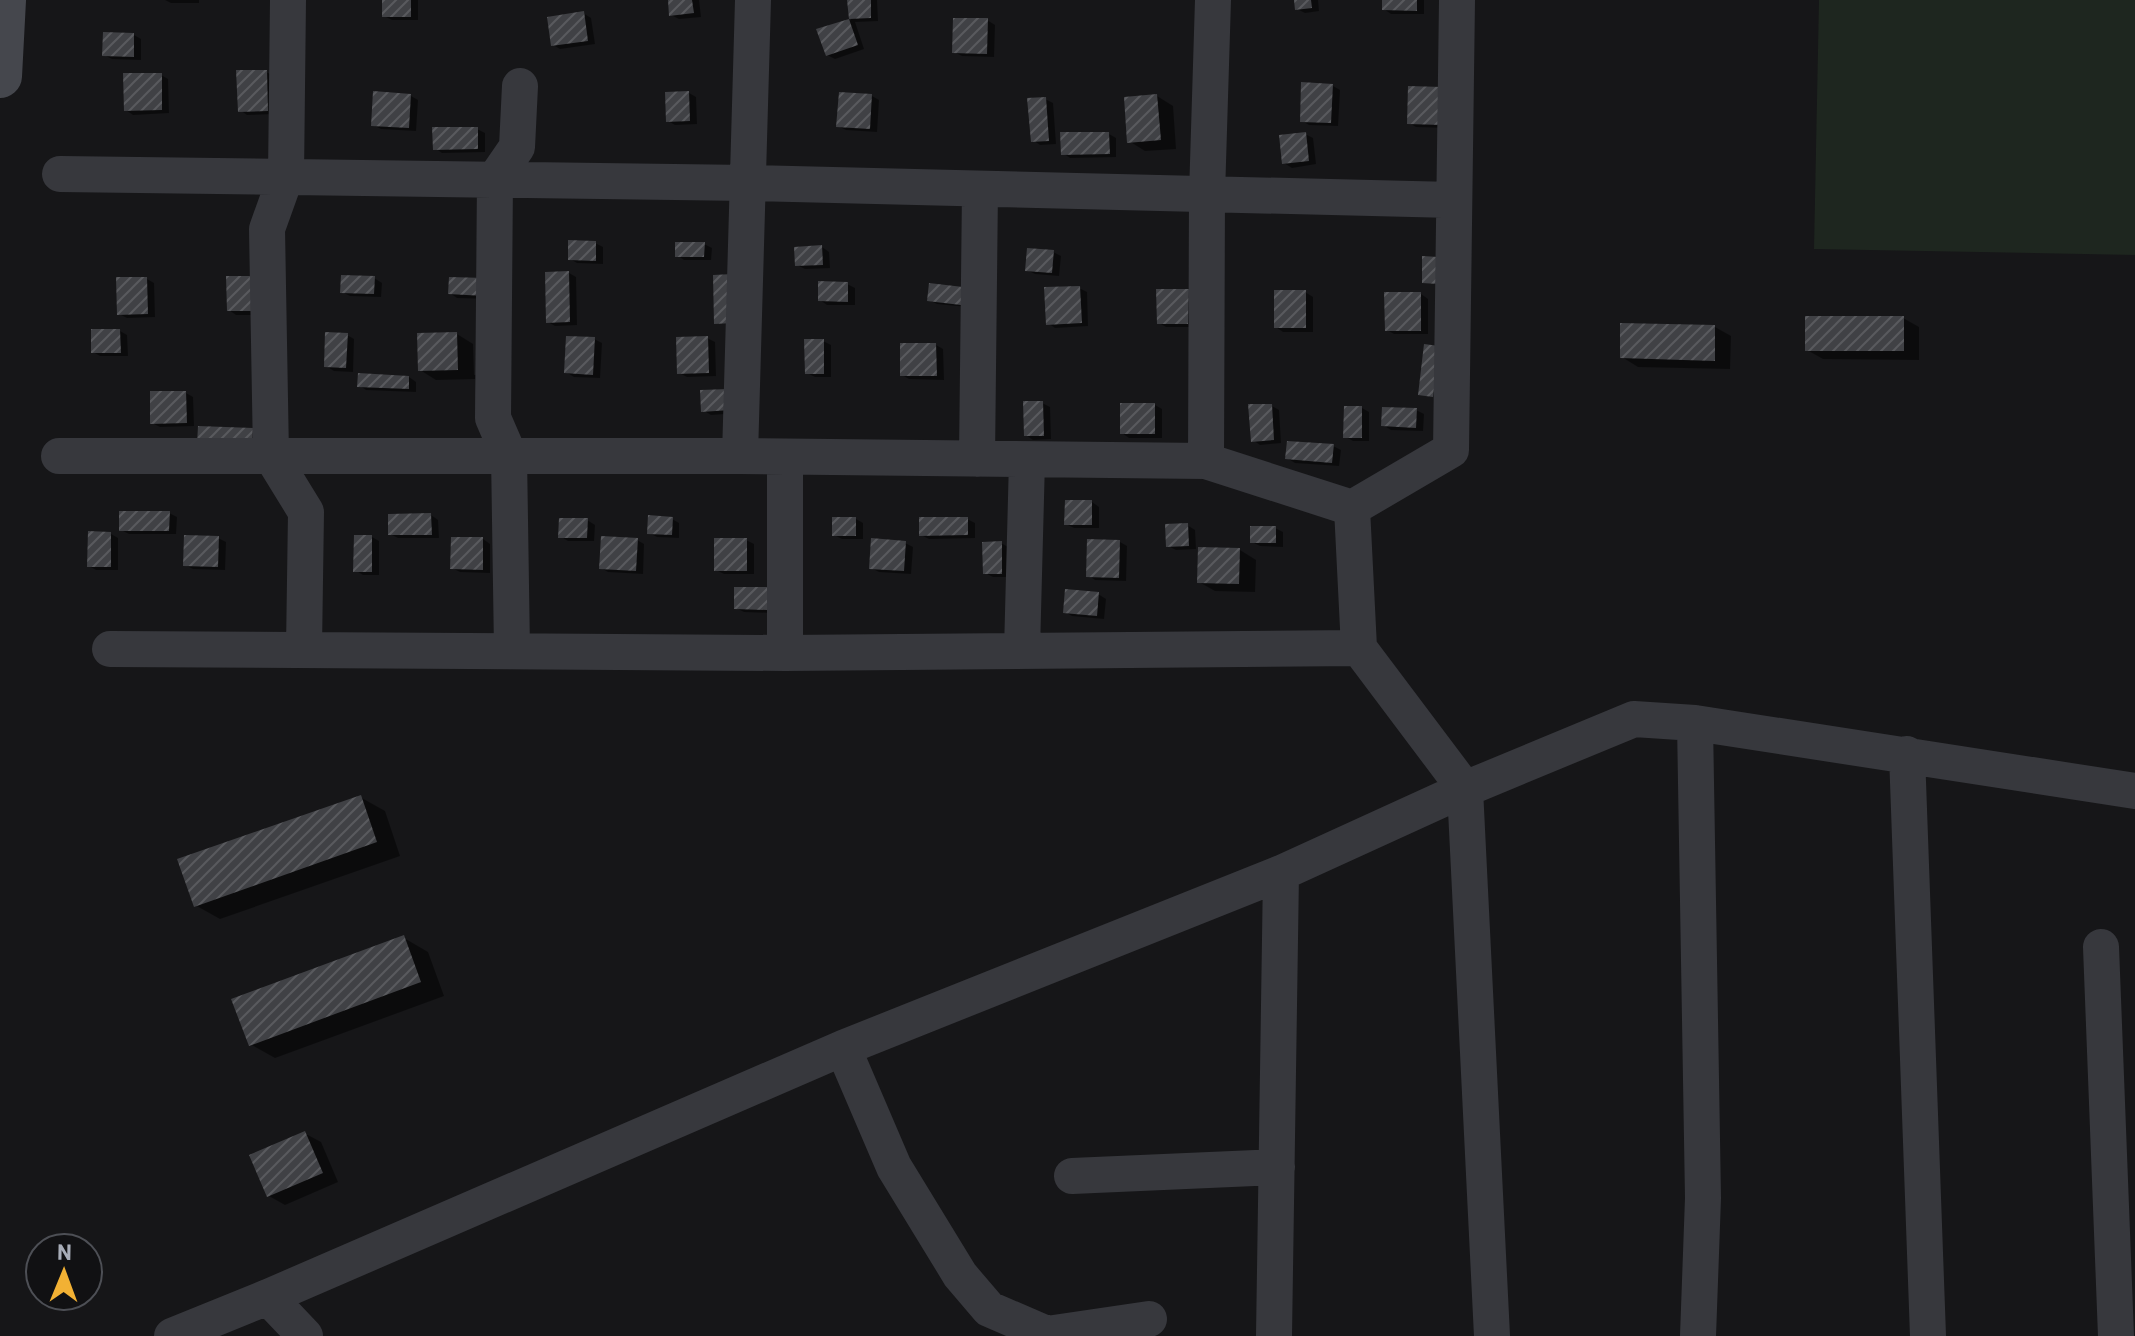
<svg xmlns="http://www.w3.org/2000/svg" width="2135" height="1336" font-family="Barlow,sans-serif">
<defs>
<pattern id="building-hatch" width="6" height="6" patternUnits="userSpaceOnUse" patternTransform="scale(2)"><rect width="6" height="6" fill="#404145"/><path d="M-1 1l2-2M0 6l6-6M5 7l2-2" fill="none" stroke="#595a5e"/></pattern>
</defs>
<rect width="100%" height="100%" fill="#161618"/>
<!-- garden -->
<path fill="#1e261f" d="M1819 0H2135V255L1814 249Z"/>
<!-- shadow -->
<path fill="#0007" d="M165 0H199V3H171Z
M384 0H418V20H392L384 16Z
M670 0H699L701 17 679 19 671 15Z
M849 0H877L878 21 855 22 864 49 835 59 827 55 819 30 851 20Z
M1296 0H1318L1319 11 1305 13 1297 9Z
M1384 0H1424V14H1391L1384 9Z
M583 13 591 18 595 44 560 49 553 45Z
M987 20 995 25 994 57 962 56 954 52Z
M134 35 141 39V60L112 59 104 55Z
M266 72 274 76 275 114 247 115 240 110Z
M161 75 168 79 169 113 133 115 126 110Z
M1333 86 1340 90 1338 126 1309 125 1302 121Z
M1410 88 1449 128 1416 127 1409 123Z
M689 93 696 97 697 124 675 125 668 121Z
M411 96 418 100 416 131 381 129 373 125Z
M872 96 879 100 877 132 846 130 838 126Z
M1157 96 1173 106 1176 149 1145 151 1129 141Z
M1045 99 1053 103 1056 144 1040 145 1033 140Z
M477 129 485 133V152L442 153 435 148Z
M1109 134 1116 138V157L1070 158 1063 153Z
M1305 134 1313 138 1316 164 1292 168 1284 163Z
M595 243 603 247V264L577 263 570 259Z
M704 244 712 248 711 260H684L677 255Z
M822 247 829 252 830 268 805 269 797 265Z
M1053 252 1061 256 1059 276 1035 274 1027 270Z
M569 273 576 277 577 325 555 326 548 322Z
M228 278 264 315H236L229 310Z
M374 278 382 283 381 297 350 296 342 292Z
M147 279 154 283 155 317 127 318 119 314Z
M847 284 855 288V305H827L820 300Z
M493 285 492 299 457 298 450 293Z
M931 285 968 307 937 304 929 300Z
M1079 288 1087 292 1088 326 1055 328 1048 323Z
M1188 291 1195 327H1166L1159 323Z
M1305 292 1313 297V332H1283L1276 327Z
M1421 294 1428 299V334H1394L1387 330Z
M1903 318 1919 327V360L1823 359 1807 350Z
M1715 327 1731 336 1730 369 1638 367 1622 357Z
M120 331 127 335 128 356H100L93 352Z
M457 334 473 344 474 375 490 374 476 390 475 379 436 380 420 370Z
M347 335 354 339 353 372 334 371 326 366Z
M707 338 715 342 716 376 687 377 679 373Z
M594 339 602 343 600 378 574 377 566 372Z
M823 341 831 345V377H815L807 373Z
M936 345 943 349 944 380 909 379 902 375Z
M409 377 416 382V392L366 390 359 385Z
M702 392 738 413 711 415 703 410Z
M186 393 193 397 194 426 160 427 152 423Z
M1042 403 1050 407 1051 439 1033 440 1026 435Z
M1155 405 1162 409V438H1129L1122 433Z
M1272 406 1279 410 1281 443 1260 445 1253 440Z
M1362 408 1369 412V441H1353L1346 437Z
M1416 410 1424 414 1423 431 1391 430 1383 425Z
M1333 446 1341 450 1339 466 1295 463 1287 458Z
M1092 502 1099 507V528H1074L1066 524Z
M169 513 177 517 176 534H129L121 530Z
M431 515 438 520 439 538H398L390 534Z
M672 519 679 523V538L657 537 649 533Z
M856 519 863 523V539H842L834 535Z
M967 519 975 523V538L929 539 921 535Z
M587 520 595 525 594 541H568L560 536Z
M1187 525 1195 530 1196 549 1176 550 1168 546Z
M1275 528 1283 532V547L1260 546 1252 542Z
M111 534 118 538V570H96L89 566Z
M372 537 379 541V575H363L355 570Z
M218 538 226 542 225 570 193 569 185 565Z
M483 539 490 544V573L460 572 452 568Z
M637 540 644 544 643 574 608 572 601 568Z
M746 540 754 544V574H724L716 570Z
M1120 542 1127 546 1126 581 1095 580 1088 575Z
M905 543 913 547 911 574 879 572 871 568Z
M1001 543 1008 547 1009 577H993L985 573Z
M1240 550 1256 560 1255 592 1215 591 1199 582Z
M736 589 774 613 744 612 736 608Z
M1098 594 1106 599 1104 619 1072 616 1065 612Z
M360 797 385 811 400 856 220 919 195 905Z
M404 938 428 952 444 996 275 1058 250 1044Z
M304 1133 321 1142 338 1182 285 1205 269 1196Z"/>
<!-- building -->
<path fill="url(#building-hatch)" d="M382 0H411V17H382Z
M668 0H692L694 13 669 16Z
M847 0H871V18L849 19Z
M1294 0H1311L1312 8 1295 10Z
M1382 0H1417V11L1382 10Z
M584 11 588 41 551 46 547 17Z
M953 18H988L987 54 952 53Z
M849 19 858 45 826 56 816 29Z
M103 32 134 33V57L102 56Z
M236 70H267L268 111 238 112Z
M123 73H162V110L124 111Z
M1301 82 1333 84 1331 123 1300 122Z
M1408 86 1443 87 1442 125 1407 124Z
M373 91 411 94 409 128 371 126Z
M689 91 690 121 666 122 665 92Z
M839 92 872 94 870 129 836 127Z
M1157 94 1161 140 1127 143 1124 97Z
M1046 97 1049 141 1031 142 1027 98Z
M432 127H478V149L433 150Z
M1060 132H1109L1110 154 1061 155Z
M1306 132 1309 161 1282 164 1279 135Z
M568 240 596 241V261L568 260Z
M675 242H705L704 257H675Z
M822 245 823 265 795 266 794 247Z
M1027 248 1054 250 1052 273 1025 271Z
M1422 256 1439 257 1438 284 1422 283Z
M569 271 570 322 546 323 545 272Z
M733 274 734 323 714 324 713 275Z
M341 275 375 276 374 294 340 293Z
M226 276H257V311H227Z
M116 277H147L148 314 117 315Z
M449 277 486 278 485 296 448 294Z
M818 281 848 282V302L818 301Z
M929 283 963 287 961 305 927 301Z
M1080 286 1082 323 1046 325 1044 287Z
M1156 289H1189L1188 324H1157Z
M1274 290H1306V328H1274Z
M1384 292H1421V331H1385Z
M1805 316H1904V351H1805Z
M1620 323 1715 325V361L1620 358Z
M91 329H120L121 353H91Z
M325 332 348 333 346 368 324 367Z
M457 332 458 370 418 371 417 333Z
M566 336 595 337 593 375 564 373Z
M708 336 709 373 677 374 676 337Z
M804 339H824V374H805Z
M900 343H936L937 376H900Z
M1424 344 1439 346 1433 397 1418 395Z
M358 373 409 376V389L357 387Z
M729 389 731 410 701 412 700 390Z
M150 391H186L187 423 150 424Z
M1023 401H1043L1044 436H1024Z
M1120 403H1155V434H1120Z
M1248 404H1272L1274 440 1251 442Z
M1344 406H1362V438H1343Z
M1382 407 1417 408 1416 428 1381 426Z
M198 426 253 428 252 446 197 444Z
M1287 441 1334 444 1332 463 1285 459Z
M1065 500H1092V525H1064Z
M119 511H170L169 531H119Z
M431 513 432 535H388V514Z
M648 515 673 517 672 535 647 534Z
M832 517H856V536H832Z
M919 517H968V535L919 536Z
M559 518H588L587 538H558Z
M1188 523 1189 546 1166 547 1165 524Z
M1250 526H1276V543H1250Z
M88 531 111 532V567H87Z
M184 535 219 536 218 567 183 566Z
M354 535H372V572H353Z
M601 536 638 538 636 571 599 569Z
M451 537H483V570L450 569Z
M714 538H747V571H714Z
M871 538 906 541 904 571 869 569Z
M1087 539 1120 540 1119 578 1086 577Z
M1002 541V574H983L982 542Z
M1198 547 1240 548 1239 584 1197 583Z
M734 587H767V610L734 609Z
M1065 589 1099 592 1097 616 1063 613Z
M361 795 377 842 194 907 177 859Z
M404 935 421 982 249 1046 231 999Z
M305 1131 323 1173 267 1197 249 1155Z"/>
<g fill="none" stroke-linecap="round" stroke-linejoin="round">
<!-- street -->
<path stroke="#37383d" stroke-width="36" d="M288 0 286 176 267 229 271 455 306 512 304 648
M60 174 748 183 1453 200
M59 456H740L1206 461 1352 508 1451 450 1457 0
M740 456 753 0
M785 458V653
M977 459 980 189
M1206 461 1207 195 1213 0
M1352 508 1359 648 1465 789 1492 1336
M110 649 785 653 1359 648
M512 650 509 455 493 418 495 179 517 147 520 86
M1022 651 1027 460
M1695 723 1703 1198 1698 1336
M1907 754 1928 1336
M2101 947 2116 1336
M843 1048 894 1167 960 1275 989 1309 1047 1334 1149 1319
M1072 1176 1277 1167
M268 1297 305 1336
M172 1336 268 1297 843 1048 1281 873 1465 789 1634 719 1695 723 2135 791
M1274 1336 1281 873"/>
<!-- secondary -->
<path stroke="#45474d" stroke-width="44" d="M0 76 4 0"/>
</g>
<!-- north arrow -->
<g transform="translate(64 1272) rotate(1)"><circle r="38" fill="#111113" stroke="#4d4f55" stroke-width="2"/>
<path d="M0-6L14 30L0 20L-14 30Z" fill="#f2b134"/>
<text y="-12" font-size="22" font-weight="bold" text-anchor="middle" fill="#a8adb8">N</text>
</g>
</svg>
